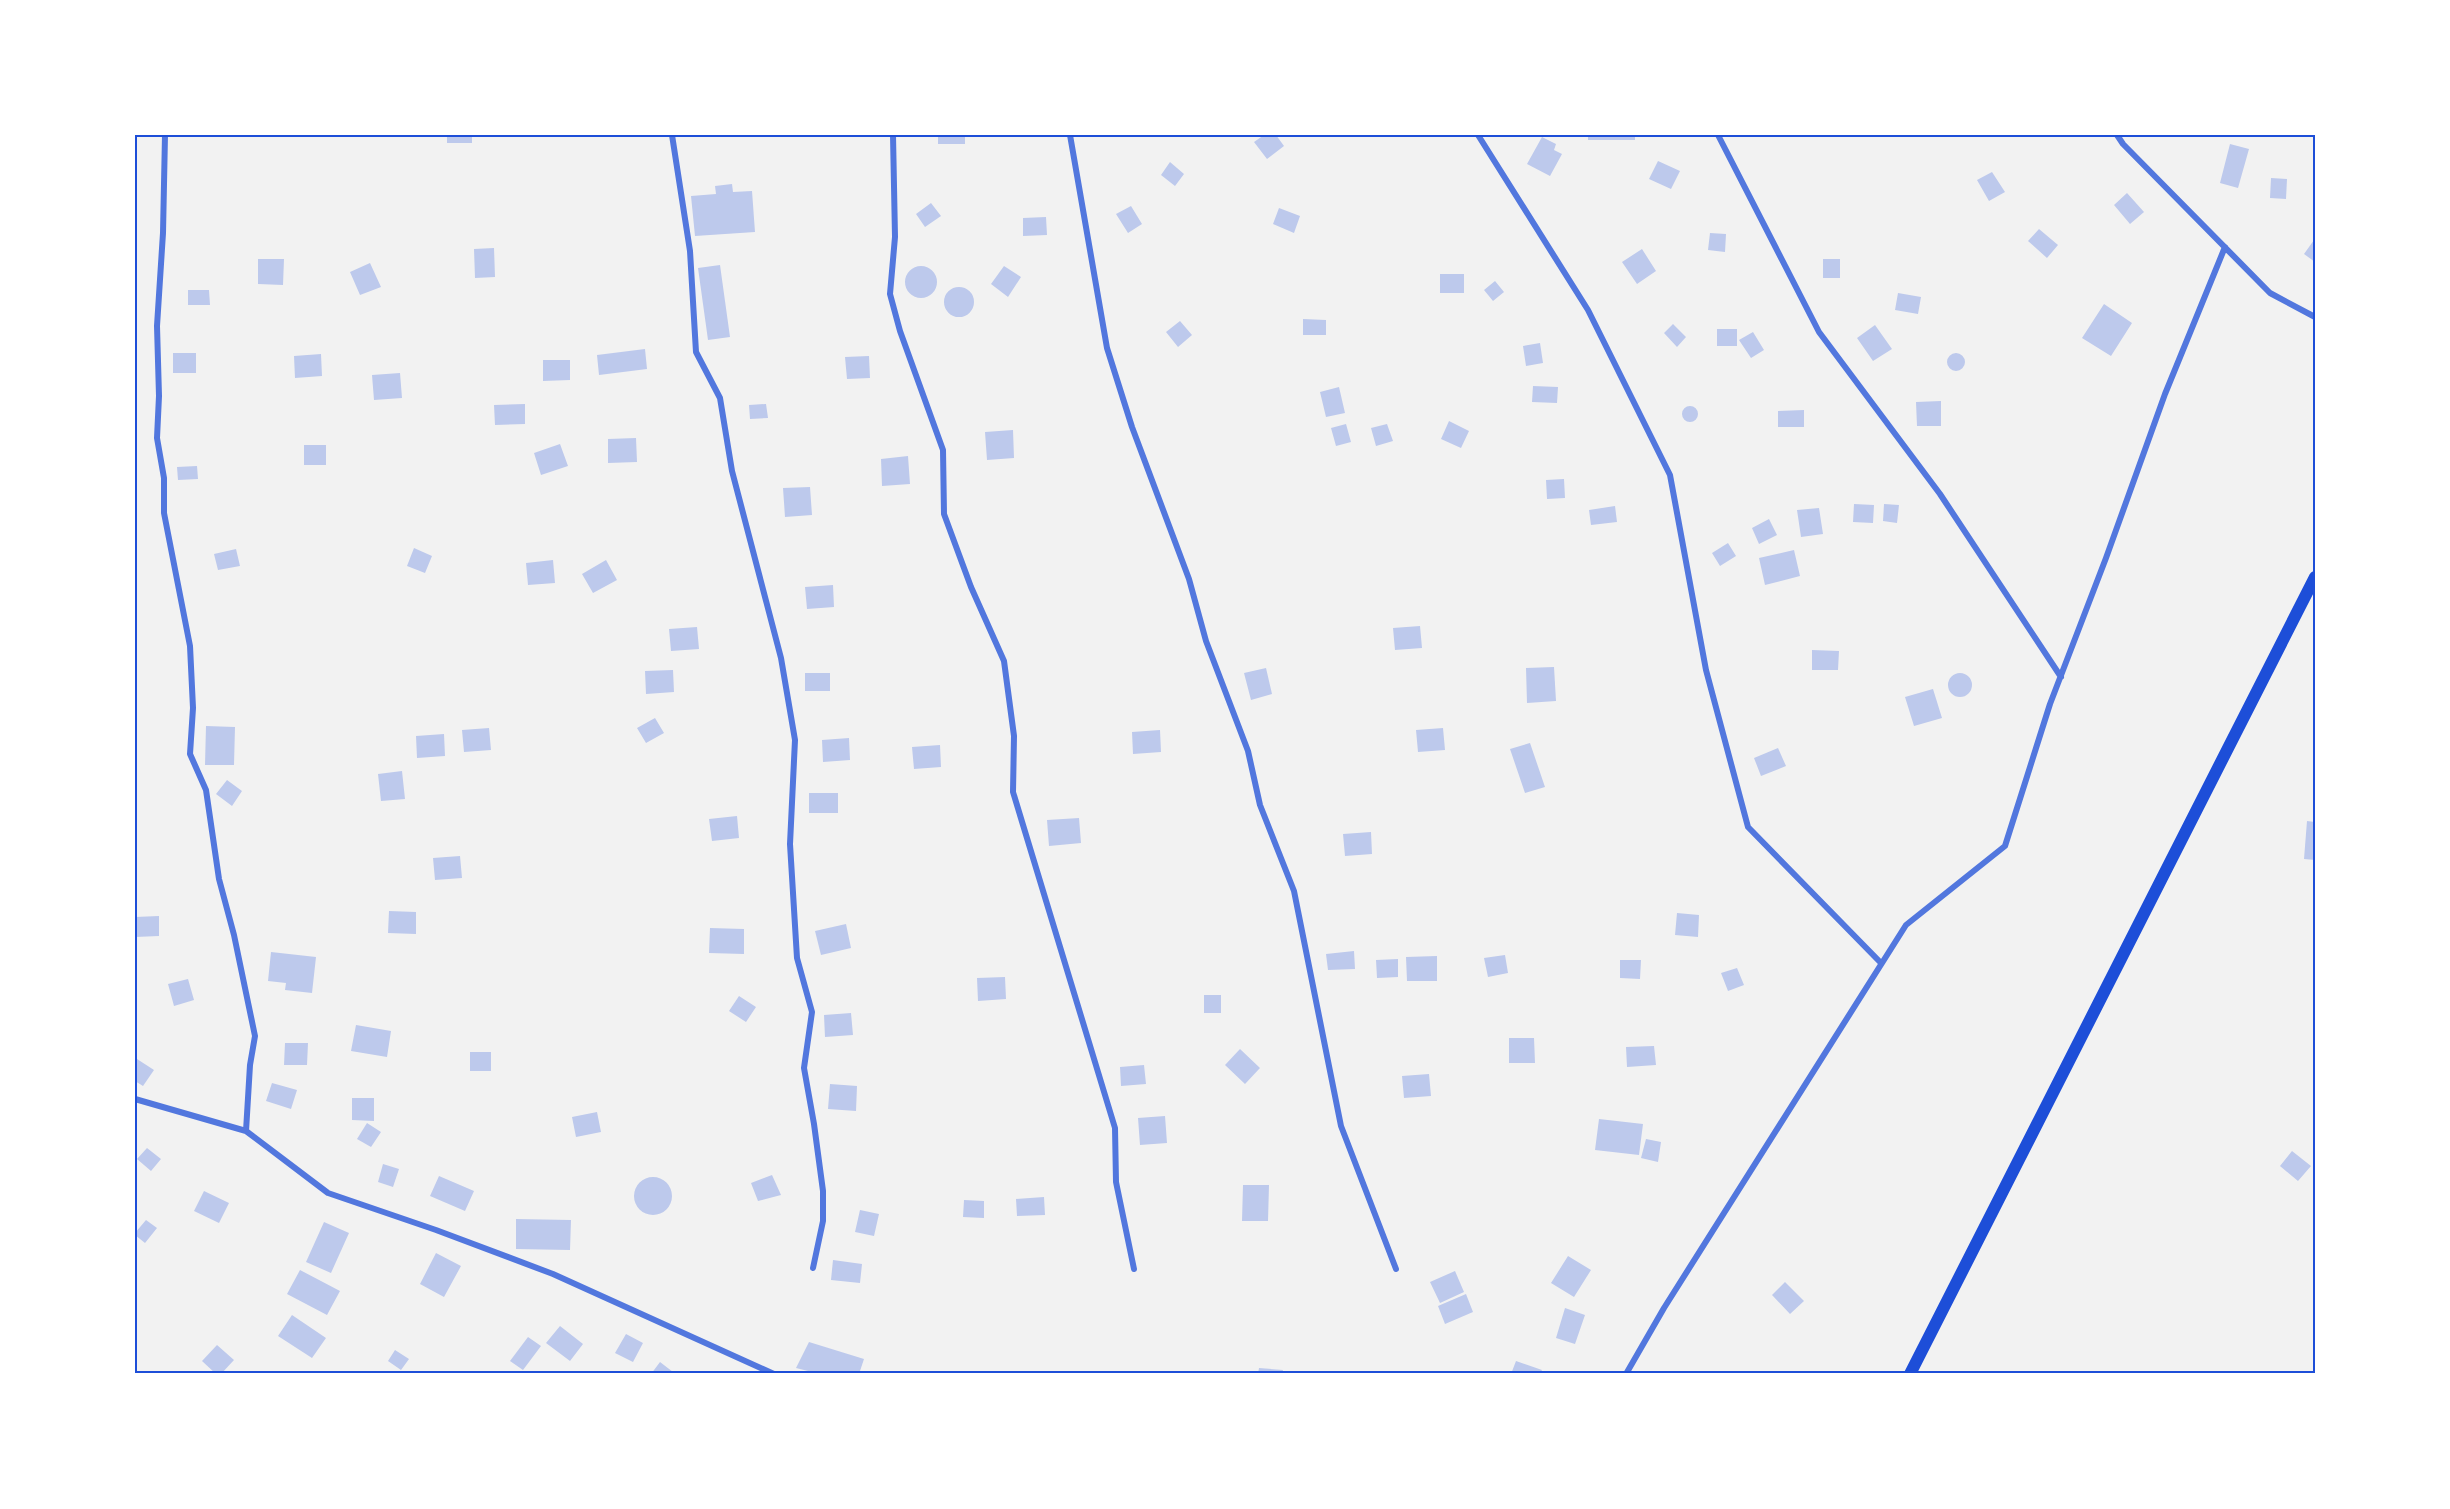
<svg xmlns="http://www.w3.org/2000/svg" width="2450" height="1509" font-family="Poppins,sans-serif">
<rect width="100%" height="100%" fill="#f2f2f2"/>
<!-- building -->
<path fill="#bdc9ec" d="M447 135H472V143H447Z
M938 135H965V144H938Z
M1264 135H1276L1284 146 1267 159 1254 142Z
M1588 135H1635V140H1588Z
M1542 137 1556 144 1554 150 1562 154 1550 176 1527 164Z
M2230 144 2249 149 2238 188 2220 183Z
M1658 161 1680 171 1671 189 1649 179Z
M1170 162 1184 174 1175 186 1161 175Z
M1992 172 2005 192 1989 201 1977 180Z
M2271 178 2287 179 2286 199 2270 198Z
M732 184 733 192 752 191 755 232 695 236 691 196 716 194 715 186Z
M2127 193 2144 212 2130 224 2114 205Z
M931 203 941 216 925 227 916 214Z
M1131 206 1142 224 1128 233 1116 214Z
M1279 208 1300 216 1294 233 1273 224Z
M1046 217 1047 235 1023 236V218Z
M2039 229 2058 245 2047 258 2028 241Z
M1710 233 1726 234 1725 252 1708 250Z
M2314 240 2315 241V262L2304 254Z
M494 248 495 277 475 278 474 249Z
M1642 249 1656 271 1637 284 1622 262Z
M258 259H284L283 285 258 284Z
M1823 259H1840V278H1823Z
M370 263 381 287 360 295 350 272Z
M720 265 730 337 708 340 698 268Z
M905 282a16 16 0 1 1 32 0a16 16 0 1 1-32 0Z
M1004 266 1021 277 1008 297 991 284Z
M1440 274H1464V293H1440Z
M1495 281 1504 292 1493 301 1484 290Z
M944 302a15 15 0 1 1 30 0a15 15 0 1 1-30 0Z
M188 290H209L210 305H188Z
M1898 293 1921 297 1918 314 1895 310Z
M2104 304 2132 323 2111 356 2082 338Z
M1303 319 1326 320V335H1303Z
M1180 321 1192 335 1178 347 1166 332Z
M1673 324 1686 337 1677 347 1664 333Z
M1875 325 1892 349 1873 361 1857 338Z
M1717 329H1737V346H1717Z
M1753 332 1764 350 1751 358 1739 340Z
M1540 343 1543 363 1526 366 1523 346Z
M645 349 647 369 599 375 597 355Z
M1947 362a9 9 0 1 1 18 0a9 9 0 1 1-18 0Z
M173 353H196V373H173Z
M321 354 322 376 295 378 294 356Z
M869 356 870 378 847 379 845 357Z
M543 360H570V380L543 381Z
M400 373 402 398 374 400 372 375Z
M1533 386 1558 387 1557 403 1532 402Z
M1339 387 1345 413 1326 417 1320 392Z
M1941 401V426H1917L1916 402Z
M525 404V424L495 425 494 405Z
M766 404 768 418 750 419 749 405Z
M1682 414a8 8 0 1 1 16 0a8 8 0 1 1-16 0Z
M1804 410V427H1778V411Z
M1449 421 1469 431 1461 448 1441 439Z
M1346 424 1351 442 1336 446 1331 428Z
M1387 424 1393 441 1376 446 1371 428Z
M1013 430 1014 458 987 460 985 432Z
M636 438 637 462 608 463V439Z
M560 444 568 466 541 475 534 453Z
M304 445H326V465H304Z
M908 456 910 484 882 486 881 459Z
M197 466 198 479 178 480 177 467Z
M1564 479 1565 498 1547 499 1546 480Z
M810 487 812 515 785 517 783 488Z
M1854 504 1874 505 1873 523 1853 522Z
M1884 504 1899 505 1897 523 1883 521Z
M1615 506 1617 522 1591 525 1589 510Z
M1819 508 1823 534 1801 537 1797 510Z
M1769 519 1777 535 1759 544 1752 528Z
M1728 543 1736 556 1720 566 1712 553Z
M414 548 432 556 425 573 407 566Z
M236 549 240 566 218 570 214 554Z
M1794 550 1800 576 1765 585 1759 558Z
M553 560 555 583 528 585 526 563Z
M606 560 617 580 593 593 582 574Z
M833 585 834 607 807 609 805 587Z
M1420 626 1422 648 1395 650 1393 628Z
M697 627 699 649 671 651 669 629Z
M1812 650 1839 651 1838 670H1812Z
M1554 667 1556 701 1527 703 1526 668Z
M1266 668 1272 694 1251 700 1244 673Z
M673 670 674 692 646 694 645 671Z
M1948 685a12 12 0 1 1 24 0a12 12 0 1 1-24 0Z
M805 673H830V691H805Z
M1933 689 1942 718 1914 726 1905 697Z
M655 718 664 733 646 743 637 728Z
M206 726 235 727 234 765H205Z
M489 728 491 750 464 752 462 730Z
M1443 728 1445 750 1418 752 1416 730Z
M1160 730 1161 752 1133 754 1132 732Z
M444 734 445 756 417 758 416 736Z
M849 738 850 760 823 762 822 740Z
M1530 743 1545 787 1525 793 1510 749Z
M940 745 941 767 914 769 912 747Z
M1778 748 1786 766 1761 776 1754 758Z
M402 771 405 799 381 801 378 774Z
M227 780 242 791 232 806 216 794Z
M809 793H838V813H809Z
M737 816 739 838 712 841 709 819Z
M1079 818 1081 843 1049 846 1047 820Z
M2307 821 2315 822V860L2304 859Z
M1371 832 1372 854 1345 856 1343 834Z
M460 856 462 878 435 880 433 858Z
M389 911 416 912V934L388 933Z
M1677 913 1699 915 1698 937 1675 935Z
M159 916V936L135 937V917Z
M846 924 851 948 821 955 815 931Z
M710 928 744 929V954L709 953Z
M1354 951 1355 969 1328 970 1326 954Z
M271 952 316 957 312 993 285 990 286 983 268 981Z
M1505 955 1508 973 1488 977 1484 958Z
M1437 956V981H1407L1406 957Z
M1398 959V977L1377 978 1376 960Z
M1620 960H1641L1640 979 1620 978Z
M1737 968 1744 985 1728 991 1721 973Z
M1005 977 1006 999 978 1001 977 978Z
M188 979 194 1000 174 1006 168 984Z
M1204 995H1221V1013H1204Z
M739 996 756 1007 746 1022 729 1011Z
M851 1013 853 1035 825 1037 824 1015Z
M356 1025 391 1031 387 1057 351 1051Z
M1509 1038H1534L1535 1063H1509Z
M285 1043H308L307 1065H284Z
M1654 1046 1656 1065 1627 1067 1626 1047Z
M1240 1049 1260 1068 1245 1084 1225 1065Z
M470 1052H491V1071H470Z
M137 1059 154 1070 143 1086 135 1081V1063Z
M1144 1065 1146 1084 1121 1086 1120 1067Z
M1429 1074 1431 1096 1404 1098 1402 1076Z
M272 1083 297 1090 291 1109 266 1101Z
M830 1084 857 1086 856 1111 828 1109Z
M352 1098H374V1121L352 1120Z
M597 1112 601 1132 576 1137 572 1117Z
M1165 1116 1167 1143 1140 1145 1138 1118Z
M1599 1119 1643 1124 1639 1155 1595 1150Z
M367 1123 381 1132 371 1147 357 1139Z
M1646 1139 1661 1142 1658 1162 1641 1158Z
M147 1148 161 1159 151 1171 137 1159Z
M2292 1151 2311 1166 2298 1181 2280 1166Z
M383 1164 399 1169 393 1187 378 1182Z
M772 1175 781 1195 758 1201 751 1183Z
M439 1176 474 1191 465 1211 430 1196Z
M634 1196a19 19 0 1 1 38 0a19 19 0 1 1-38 0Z
M1243 1185H1269L1268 1221H1242Z
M204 1191 229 1203 219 1223 194 1211Z
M1044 1197 1045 1215 1017 1216 1016 1199Z
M964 1200 984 1201V1218L963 1217Z
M860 1210 879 1214 874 1236 855 1232Z
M516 1219 571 1220 570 1250 516 1249Z
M146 1220 157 1228 145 1243 135 1235V1233Z
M324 1222 349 1233 331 1273 306 1262Z
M436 1253 461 1266 444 1297 420 1284Z
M1568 1256 1591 1270 1574 1297 1551 1283Z
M833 1260 862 1264 860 1283 831 1280Z
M300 1270 340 1291 327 1315 287 1294Z
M1455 1271 1464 1292 1440 1303 1430 1282Z
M1785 1282 1804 1301 1790 1314 1772 1295Z
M1466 1294 1473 1312 1445 1324 1438 1306Z
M1565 1308 1585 1315 1575 1344 1556 1338Z
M292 1315 326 1338 312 1358 278 1336Z
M560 1326 583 1344 570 1361 546 1343Z
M626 1334 643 1343 633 1362 615 1353Z
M528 1337 541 1346 523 1370 510 1361Z
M809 1342 864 1359 859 1374H820L796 1368Z
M217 1345 234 1360 221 1374H216L202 1361Z
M395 1350 409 1359 401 1370 388 1361Z
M1516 1361 1542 1370 1540 1374H1511Z
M660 1362 673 1372 672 1374H651Z
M1259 1368 1283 1370 1282 1374H1258Z"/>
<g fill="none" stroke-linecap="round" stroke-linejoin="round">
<!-- minor -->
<path stroke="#5277de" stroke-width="6" d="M165 135 163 233 157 326 159 396 157 438 164 478V513L190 646 193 708 190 754 206 790 219 879 234 935 255 1036 250 1065 246 1131
M672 135 690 251 696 352 720 398 732 471 781 658 795 740 790 844 797 958 812 1012 804 1068 814 1124 823 1191V1221L813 1268
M893 135 895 237 890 294 900 331 943 450 944 514 971 587 1004 661 1014 736 1013 792 1115 1128 1116 1182 1134 1269
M1070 135 1107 348 1132 427 1189 579 1206 641 1248 751 1260 805 1294 891 1341 1126 1396 1269
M1478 135 1588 310 1670 475 1706 670 1748 827 1881 963
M1718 135 1819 332 1940 494 2061 677
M2117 135 2123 144 2270 293 2315 317
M135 1099 246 1131 328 1193 436 1230 553 1274 774 1374
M1626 1374 1664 1308 1906 925 2005 846 2050 704 2106 558 2165 394 2225 247"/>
<!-- secondary -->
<path stroke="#1d4ed8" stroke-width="12" d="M1910 1374 2315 577"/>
</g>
<!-- border -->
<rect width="2450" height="1509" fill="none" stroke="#ffffff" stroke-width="273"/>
<rect x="136" y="136" width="2178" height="1236" fill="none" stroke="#1d4ed8" stroke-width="2"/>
</svg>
